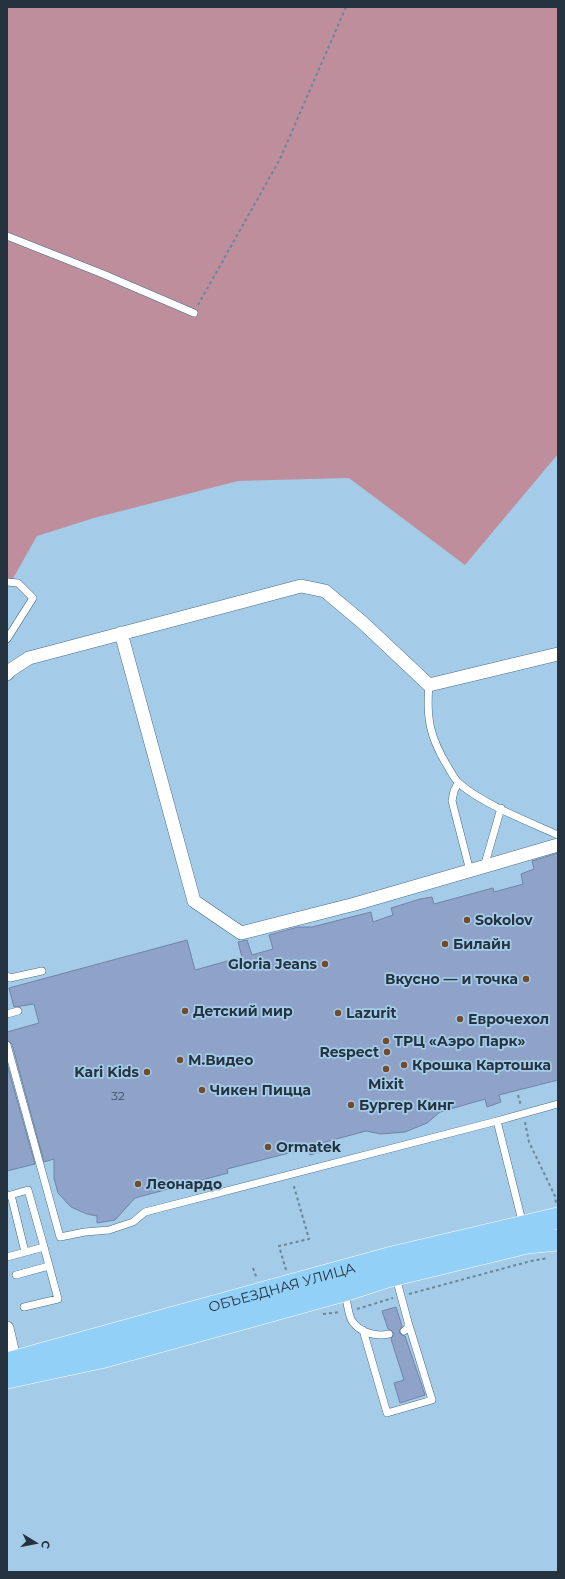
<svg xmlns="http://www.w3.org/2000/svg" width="565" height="1579" font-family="Montserrat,sans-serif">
<rect width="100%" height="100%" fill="#a4cbe7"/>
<!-- green -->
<path fill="#be8e9c" d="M7 7H558V454L465 565 349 478 238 481 94 518 37 536 7 589Z"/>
<!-- building -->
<path fill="#8ea3c7" stroke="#7084a7" d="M558 853V1080L499 1095 501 1102 487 1107 485 1099 440 1112 427 1123 405 1132 381 1134 366 1131 322 1143 323 1151 310 1155 308 1148 227 1169 228 1173 135 1198 115 1220 97 1223V1216L87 1214 71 1207 58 1193 54 1178V1159L44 1162 12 1044 7 1040V1032L39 1023 34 1004 14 1007 9 988 187 940 195 970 242 957 238 942 247 940 252 955 273 949 269 935 298 927H312L371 912 373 922 393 915 391 908 420 899 432 897 434 904 493 888 494 892 523 884 521 874 534 869 532 861Z
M7 1064 35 1164 7 1171Z
M396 1307 402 1326 399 1332 402 1335 405 1336 425 1395 400 1403 394 1383 404 1380 391 1339 394 1333 388 1329 382 1311Z"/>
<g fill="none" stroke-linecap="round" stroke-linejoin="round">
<defs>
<path id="service" d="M7 236 103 274 194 313
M7 582 18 583 33 598 7 639
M429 685C426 718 430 738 448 767 451 772 455 780 460 784 483 804 529 822 558 835
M458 783 454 791 452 801 470 871
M484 867 501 808
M7 976 10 978 42 971
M7 1014 18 1011
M7 1045 60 1237 85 1232 109 1230 133 1222 145 1212 497 1121 558 1104
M497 1121 523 1225
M11 1195 25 1252
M7 1196 28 1190 44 1247 7 1257
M16 1275 49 1266
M401 1277 398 1285 408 1322V1328L404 1331
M345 1293C347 1301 348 1314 352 1321 360 1333 377 1337 389 1334
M24 1307 58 1299 44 1247
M363 1330 387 1413 432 1400 408 1322"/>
<path id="minor" d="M121 633 194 901 241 933 355 904 558 845
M7 674 9 671 29 658 301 586 325 591 362 622 429 685 558 654
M7 1328 16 1367"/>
<g id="primary">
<path id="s1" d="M7 1363 388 1258 558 1218"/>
<path d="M7 1378 105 1357 344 1291 387 1277 527 1243 558 1240"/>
</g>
</defs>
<!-- service casing -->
<use href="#service" stroke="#486c86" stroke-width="8"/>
<!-- minor casing -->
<use href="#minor" stroke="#486c86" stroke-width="14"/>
<!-- primary casing -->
<use href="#primary" stroke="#fff" stroke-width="22"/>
<!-- path -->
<path stroke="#6a869a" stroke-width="2" stroke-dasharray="3 3" stroke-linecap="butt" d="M198 305 280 159 346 7
M518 1095 521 1106
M525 1122 529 1142 555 1196 556 1203
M253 1268 257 1279
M286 1270 279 1246 309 1239 293 1183
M409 1294 531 1261 548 1258
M357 1309 393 1298
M323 1314 341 1312"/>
<!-- service -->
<use href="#service" stroke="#fff" stroke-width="7"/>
<!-- minor -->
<use href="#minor" stroke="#fff" stroke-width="13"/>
<!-- primary -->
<use href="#primary" stroke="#93d0f7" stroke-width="21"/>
</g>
<!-- markers -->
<g fill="#734b2a" stroke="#a4cbe7" stroke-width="1.5">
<circle cx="467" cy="920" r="4"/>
<circle cx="445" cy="944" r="4"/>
<circle cx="325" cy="964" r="4"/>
<circle cx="526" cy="979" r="4"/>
<circle cx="185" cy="1011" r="4"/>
<circle cx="338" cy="1013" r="4"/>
<circle cx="460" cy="1019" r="4"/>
<circle cx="386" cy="1041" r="4"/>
<circle cx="387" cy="1052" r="4"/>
<circle cx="180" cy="1060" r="4"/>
<circle cx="404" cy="1065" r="4"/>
<circle cx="386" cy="1069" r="4"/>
<circle cx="147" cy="1072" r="4"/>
<circle cx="202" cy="1090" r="4"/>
<circle cx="351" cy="1105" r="4"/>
<circle cx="268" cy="1147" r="4"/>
<circle cx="138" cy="1184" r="4"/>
</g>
<g text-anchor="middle" stroke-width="3.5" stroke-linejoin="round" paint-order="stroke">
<!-- number labels -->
<g font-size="12" fill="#3e4f61">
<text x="118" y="1100">32</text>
</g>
<!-- poi labels -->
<g font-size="14" font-weight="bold" fill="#24333f" stroke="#a4cbe7" text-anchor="start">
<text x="475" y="925">Sokolov</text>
<text x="453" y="949">Билайн</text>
<text x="317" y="969" text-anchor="end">Gloria Jeans</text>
<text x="518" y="984" text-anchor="end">Вкусно — и точка</text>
<text x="193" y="1016">Детский мир</text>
<text x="346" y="1018">Lazurit</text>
<text x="468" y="1024">Еврочехол</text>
<text x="394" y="1046">ТРЦ «Аэро Парк»</text>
<text x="379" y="1057" text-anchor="end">Respect</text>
<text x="188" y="1065">М.Видео</text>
<text x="412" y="1070">Крошка Картошка</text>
<text x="139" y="1077" text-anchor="end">Kari Kids</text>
<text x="386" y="1089" text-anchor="middle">Mixit</text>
<text x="210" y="1095">Чикен Пицца</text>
<text x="359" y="1110">Бургер Кинг</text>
<text x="276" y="1152">Ormatek</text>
<text x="146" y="1189">Леонардо</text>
</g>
<!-- street labels -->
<g font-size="14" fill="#24333f" stroke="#a4cbe7">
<text dy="5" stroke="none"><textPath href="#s1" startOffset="285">ОБЪЕЗДНАЯ УЛИЦА</textPath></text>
</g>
</g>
<!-- border -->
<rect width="565" height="1579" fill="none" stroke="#24333f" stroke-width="16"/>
<!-- north arrow -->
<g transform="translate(36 1543) rotate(100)" stroke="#a4cbe7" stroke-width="3" paint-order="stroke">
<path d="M0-3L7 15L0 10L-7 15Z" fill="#24333f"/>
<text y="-6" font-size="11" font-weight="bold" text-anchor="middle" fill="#24333f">С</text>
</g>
</svg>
